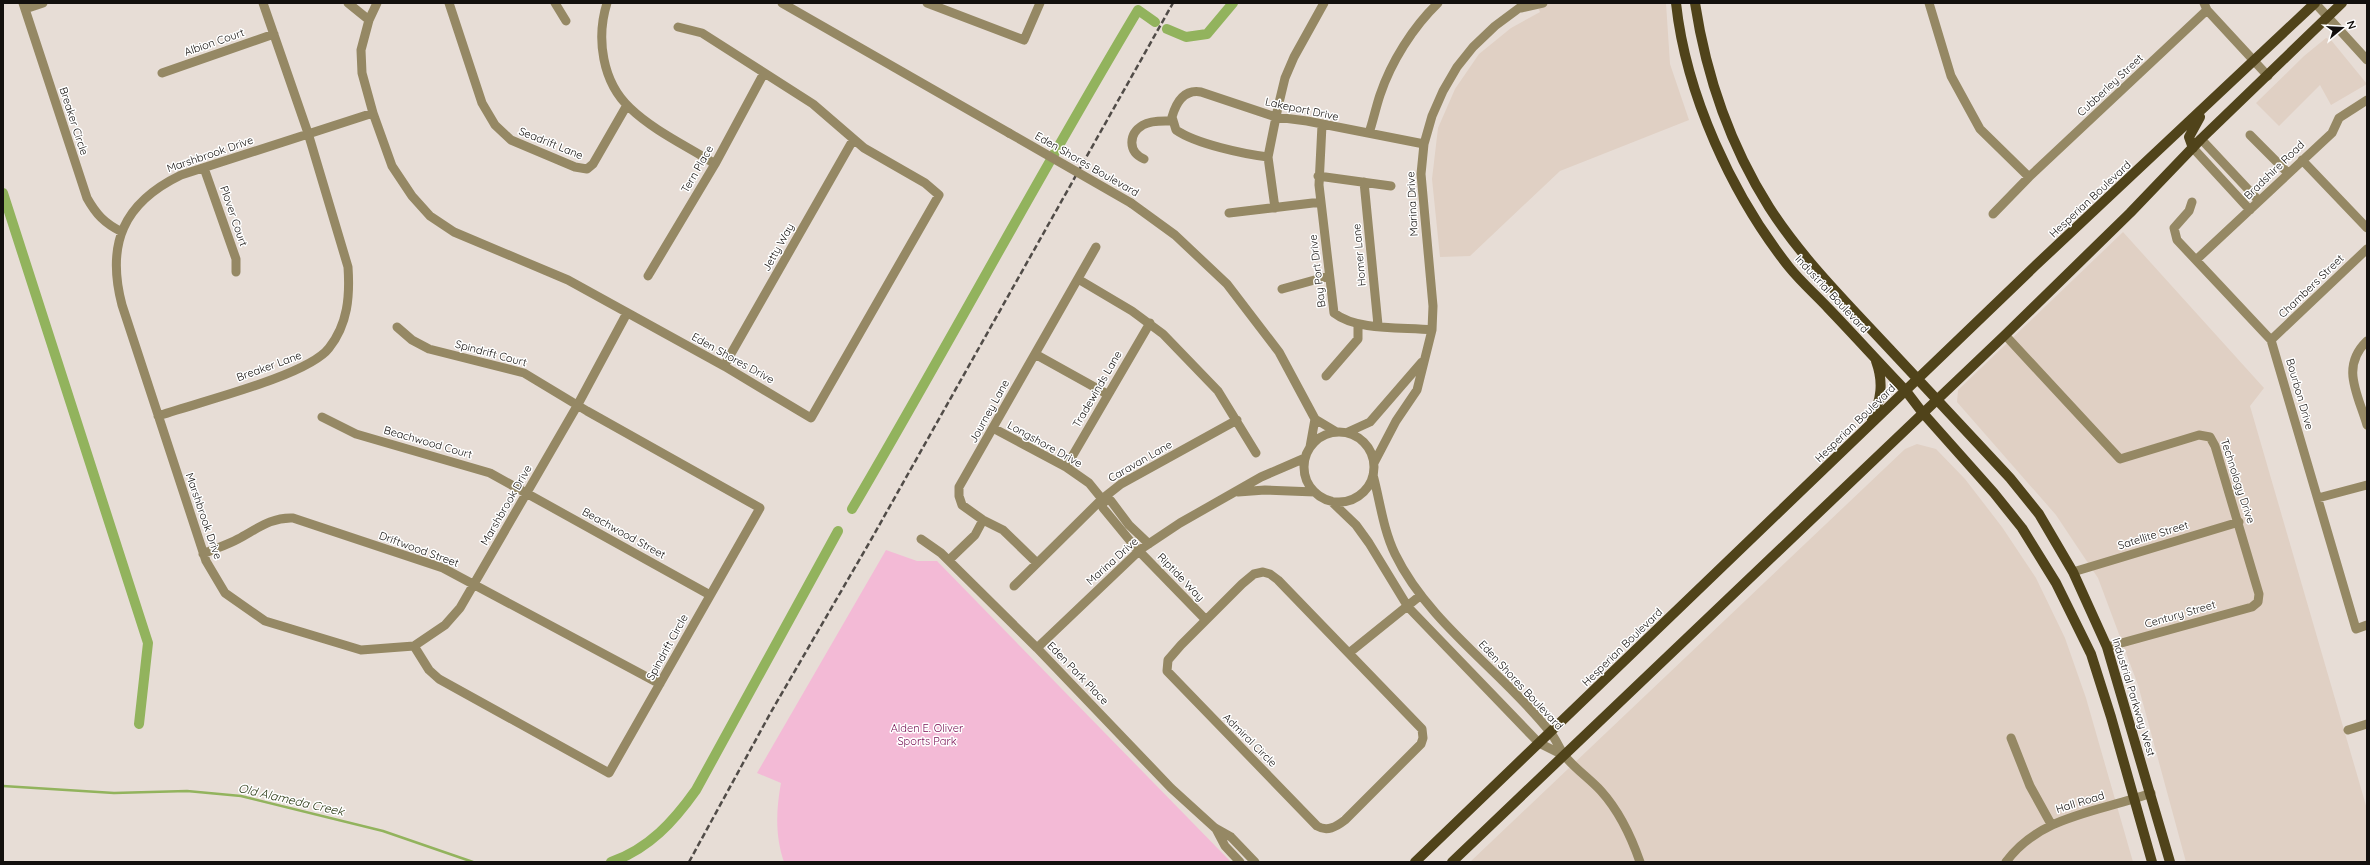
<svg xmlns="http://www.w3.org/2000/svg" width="2370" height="865" font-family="Quicksand,sans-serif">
<rect width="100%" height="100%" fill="#e7ddd6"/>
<!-- built -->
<path fill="#e0d0c4" d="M1536 3H1666L1670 64 1689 120 1560 171 1470 256 1440 257 1432 179 1438 128 1455 89 1479 54 1511 28 1540 12Z
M2326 38 2331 40 2367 84 2331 105 2320 85 2279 126 2256 103 2304 56Z
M2123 232 2264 388 2250 406 2367 809V862H2186L2138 685 2098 578 2056 515 1957 402 1958 390Z
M1917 444 1936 449 1965 479 2002 527 2036 578 2065 638 2086 698 2133 862H1470L1905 449Z"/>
<!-- green -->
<path fill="#f3bad6" d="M886 550 917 561H937L1231 862H784C775 836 776 810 781 783L757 773Z"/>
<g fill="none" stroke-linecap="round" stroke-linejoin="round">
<!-- stream -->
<path stroke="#92b35d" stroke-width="2.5" d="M3 786 114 793 187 791 241 796 383 831 473 862"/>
<!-- canal -->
<path stroke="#92b35d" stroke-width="10" d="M1167 29 1186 37 1207 34 1233 3
M3 193 148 643 139 724
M852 509C949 344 1039 175 1138 10L1155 22
M611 862C649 849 674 821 696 790L838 531"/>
<!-- minor -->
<path stroke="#958864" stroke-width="9" d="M23 3 87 198C96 214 104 223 122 232
M348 3 369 20
M377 3 369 20 361 50 362 73 373 113 392 166 412 196 430 216 454 232 568 280 724 366 811 418 939 195 925 183 864 148 813 104 702 33 678 27
M449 3 482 103 495 125 511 140 575 167 587 169 593 164 627 105
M555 3 566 21
M607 3C596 38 602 82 630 108 654 131 687 146 715 164
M782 3 1009 133
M927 3 1024 40 1040 3
M1929 3 1951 76 1980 129 2029 177
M2204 3 2207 10 2268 76
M2315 3 2367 60
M1521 8 1543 3
M25 9 43 3
M162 73 274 34
M373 113 181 175C123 203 106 244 122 305L206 561 225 593 265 621 361 650 414 646 445 625 460 608 577 406 627 313
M1322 125 1319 185 1334 313C1357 331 1403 327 1432 330
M1369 133C1373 121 1376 107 1380 95 1391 62 1413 27 1438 3
M2250 135 2288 173
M2201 139 2259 201
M2193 148 2250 210
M1268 157C1244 154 1196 144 1176 130L1172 117C1176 103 1184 89 1201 92L1276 117 1307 121 1424 144
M1144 159C1128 152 1128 134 1143 125 1151 120 1163 121 1171 121
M2302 160 2367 228
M204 168 236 259V272
M1318 176 1391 186
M1364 182 1378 325
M2192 202 2189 211 2174 228 2177 240 2271 340 2356 629 2367 625
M1131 203 1175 235 1227 284 1279 352 1315 419 1335 431
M1275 208 1268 157 1278 107 1285 78 1294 57 1324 3
M1229 213 1321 202
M1993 214 2029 177 2207 10
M2196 260 2332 133 2339 118 2367 100
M648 276 715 164 764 73
M1078 279 1132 311 1163 334 1218 391 1256 453
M1282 289 1329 276
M397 327 412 340 429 349 524 373 587 411 760 508 609 773 439 679 429 670 414 646
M2005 335 2120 459 2199 435 2210 437 2215 446 2259 594 2258 602 2252 607 2107 647
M2271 340 2367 249
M2367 341C2340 367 2358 394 2367 425
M1035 354 1107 394
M724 366 853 140
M1326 376 1358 339V324
M158 416C195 403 308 376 329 348 348 324 350 296 348 267L308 133 263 3
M322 417 356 434 490 473 710 595
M993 428 1066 467 1089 483 1102 499 1103 508 1136 548 1206 620
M1304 467a35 35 0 1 1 70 0a35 35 0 1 1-70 0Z
M1348 432 1370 422 1422 362
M1310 447 1315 419
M1374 463 1396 421 1417 390 1432 330 1433 306 1421 174 1424 144 1432 116 1443 91 1457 67 1473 47 1495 26 1526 3
M1066 467 1150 323
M1373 475C1380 501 1383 529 1395 554 1429 624 1502 671 1550 732 1556 739 1559 748 1564 755 1574 768 1590 779 1601 791 1620 812 1631 836 1640 862
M1238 492 1265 490 1315 492
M2318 498 2367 485
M1102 499 1111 501 1129 525 1149 544
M1331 501 1356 525 1369 543 1408 607 1539 743 1565 756
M921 539 941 553 1037 648 1171 788 1215 828 1231 837 1255 862
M203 554C214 549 227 545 238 539 257 529 271 517 293 518L443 568 660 684
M949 560 975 535 983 520
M1037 563 1003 530 983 520 962 505 959 496V487L1096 247
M1263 572 1270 574 1278 580 1422 729 1423 738 1421 744 1345 820C1336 827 1327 832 1317 826L1167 671 1168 660 1181 645 1242 584 1254 574Z
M2073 572 2239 522
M1014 586 1102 499 1121 484 1237 420
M1037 648 1141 549 1180 523 1261 477 1305 458
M1349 653 1421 595
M2348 730 2367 724
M2011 738 2030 786 2051 824
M1216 829 1225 846 1240 862
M2006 862C2040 815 2100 812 2151 793"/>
<!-- major -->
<path stroke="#50431a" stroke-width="10" d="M1676 3C1686 95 1732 195 1789 267 1801 282 1816 295 1829 309 1855 336 1880 364 1906 391L1922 412 1994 493 2022 528 2056 583 2091 654 2111 717 2152 862
M1695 3C1706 75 1730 145 1769 207 1801 257 1843 299 1884 343 1926 388 1968 433 2010 478L2039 514 2073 572 2107 647 2170 862
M2193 148 2189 137 2200 117
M1872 420C1881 399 1884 383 1876 361
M1415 862 2035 266 2315 3
M1452 862 2005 335 2130 213 2201 139 2342 3"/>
<!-- rail -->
<path stroke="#514c48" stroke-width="2.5" stroke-dasharray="6 3" stroke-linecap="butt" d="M689 862 771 712 872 538 1173 3"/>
<!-- minor-bridge -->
<path stroke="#958864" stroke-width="9" d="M1009 133 1131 203"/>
</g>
<g text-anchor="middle" stroke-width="3" stroke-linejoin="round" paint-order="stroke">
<!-- street labels -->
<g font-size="11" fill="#13100e" stroke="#fff">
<text transform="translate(214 42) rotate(-19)" y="4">Albion Court</text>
<text transform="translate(2110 85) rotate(-43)" y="4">Cubberley Street</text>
<text transform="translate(1302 109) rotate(12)" y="4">Lakeport Drive</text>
<text transform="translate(74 121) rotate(72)" y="4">Breaker Circle</text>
<text transform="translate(551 143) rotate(22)" y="4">Seadrift Lane</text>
<text transform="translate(210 154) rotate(-19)" y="4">Marshbrook Drive</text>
<text transform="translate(1087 164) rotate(30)" y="4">Eden Shores Boulevard</text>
<text transform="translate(697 169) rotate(-60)" y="4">Tern Place</text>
<text transform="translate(2274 170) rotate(-44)" y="4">Bradshire Road</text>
<text transform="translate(2090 199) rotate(-43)" y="4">Hesperian Boulevard</text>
<text transform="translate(1412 204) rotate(-93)" y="4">Marina Drive</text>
<text transform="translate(234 216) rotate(71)" y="4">Plover Court</text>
<text transform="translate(778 247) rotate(-61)" y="4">Jetty Way</text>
<text transform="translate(1359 255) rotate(-95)" y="4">Homer Lane</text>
<text transform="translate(1317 271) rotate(-97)" y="4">Bay Port Drive</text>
<text transform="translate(2311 286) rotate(-44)" y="4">Chambers Street</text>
<text transform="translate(1832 294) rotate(47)" y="4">Industrial Boulevard</text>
<text transform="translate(491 353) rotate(15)" y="4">Spindrift Court</text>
<text transform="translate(733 358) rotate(29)" y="4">Eden Shores Drive</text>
<text transform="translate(269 366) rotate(-20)" y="4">Breaker Lane</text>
<text transform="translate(1097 389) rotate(-60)" y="4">Tradewinds Lane</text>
<text transform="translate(2300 394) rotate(74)" y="4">Bourbon Drive</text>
<text transform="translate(989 411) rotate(-61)" y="4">Journey Lane</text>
<text transform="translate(1855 423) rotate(-44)" y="4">Hesperian Boulevard</text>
<text transform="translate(428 442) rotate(16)" y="4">Beachwood Court</text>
<text transform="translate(1045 444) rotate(29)" y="4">Longshore Drive</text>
<text transform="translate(1140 461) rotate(-30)" y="4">Caravan Lane</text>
<text transform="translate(2238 481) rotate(72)" y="4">Technology Drive</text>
<text transform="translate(506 505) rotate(-60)" y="4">Marshbrook Drive</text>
<text transform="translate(204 516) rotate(71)" y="4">Marshbrook Drive</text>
<text transform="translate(624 533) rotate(29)" y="4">Beachwood Street</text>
<text transform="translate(2153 535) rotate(-17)" y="4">Satellite Street</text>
<text transform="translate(419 549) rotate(20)" y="4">Driftwood Street</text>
<text transform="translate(1112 561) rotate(-42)" y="4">Marina Drive</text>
<text transform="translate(1181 577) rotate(46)" y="4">Riptide Way</text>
<text transform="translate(2180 614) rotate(-16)" y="4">Century Street</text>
<text transform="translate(667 647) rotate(-61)" y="4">Spindrift Circle</text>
<text transform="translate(1622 647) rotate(-44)" y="4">Hesperian Boulevard</text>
<text transform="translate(1078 673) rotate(46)" y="4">Eden Park Place</text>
<text transform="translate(1521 685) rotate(47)" y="4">Eden Shores Boulevard</text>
<text transform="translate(2134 697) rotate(73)" y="4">Industrial Parkway West</text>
<text transform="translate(1250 740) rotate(45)" y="4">Admiral Circle</text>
<text transform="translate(2080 802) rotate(-17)" y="4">Hall Road</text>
</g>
<!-- park labels -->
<g font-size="11" fill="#750d51" stroke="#fff">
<text x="927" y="732">Alden E. Oliver<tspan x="927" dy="13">Sports Park</tspan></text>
</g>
<!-- water labels -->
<g font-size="12" font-style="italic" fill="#2a3814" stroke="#fff">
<text transform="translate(291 800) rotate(13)" y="4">Old Alameda Creek</text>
</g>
</g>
<!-- border -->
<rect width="2370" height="865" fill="none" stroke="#13100e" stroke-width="8"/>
<!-- north arrow -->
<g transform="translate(2342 28) rotate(72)" stroke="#ffffff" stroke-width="3" paint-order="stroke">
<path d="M0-3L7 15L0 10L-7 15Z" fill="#13100e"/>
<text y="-6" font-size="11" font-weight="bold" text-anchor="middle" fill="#13100e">N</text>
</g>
</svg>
